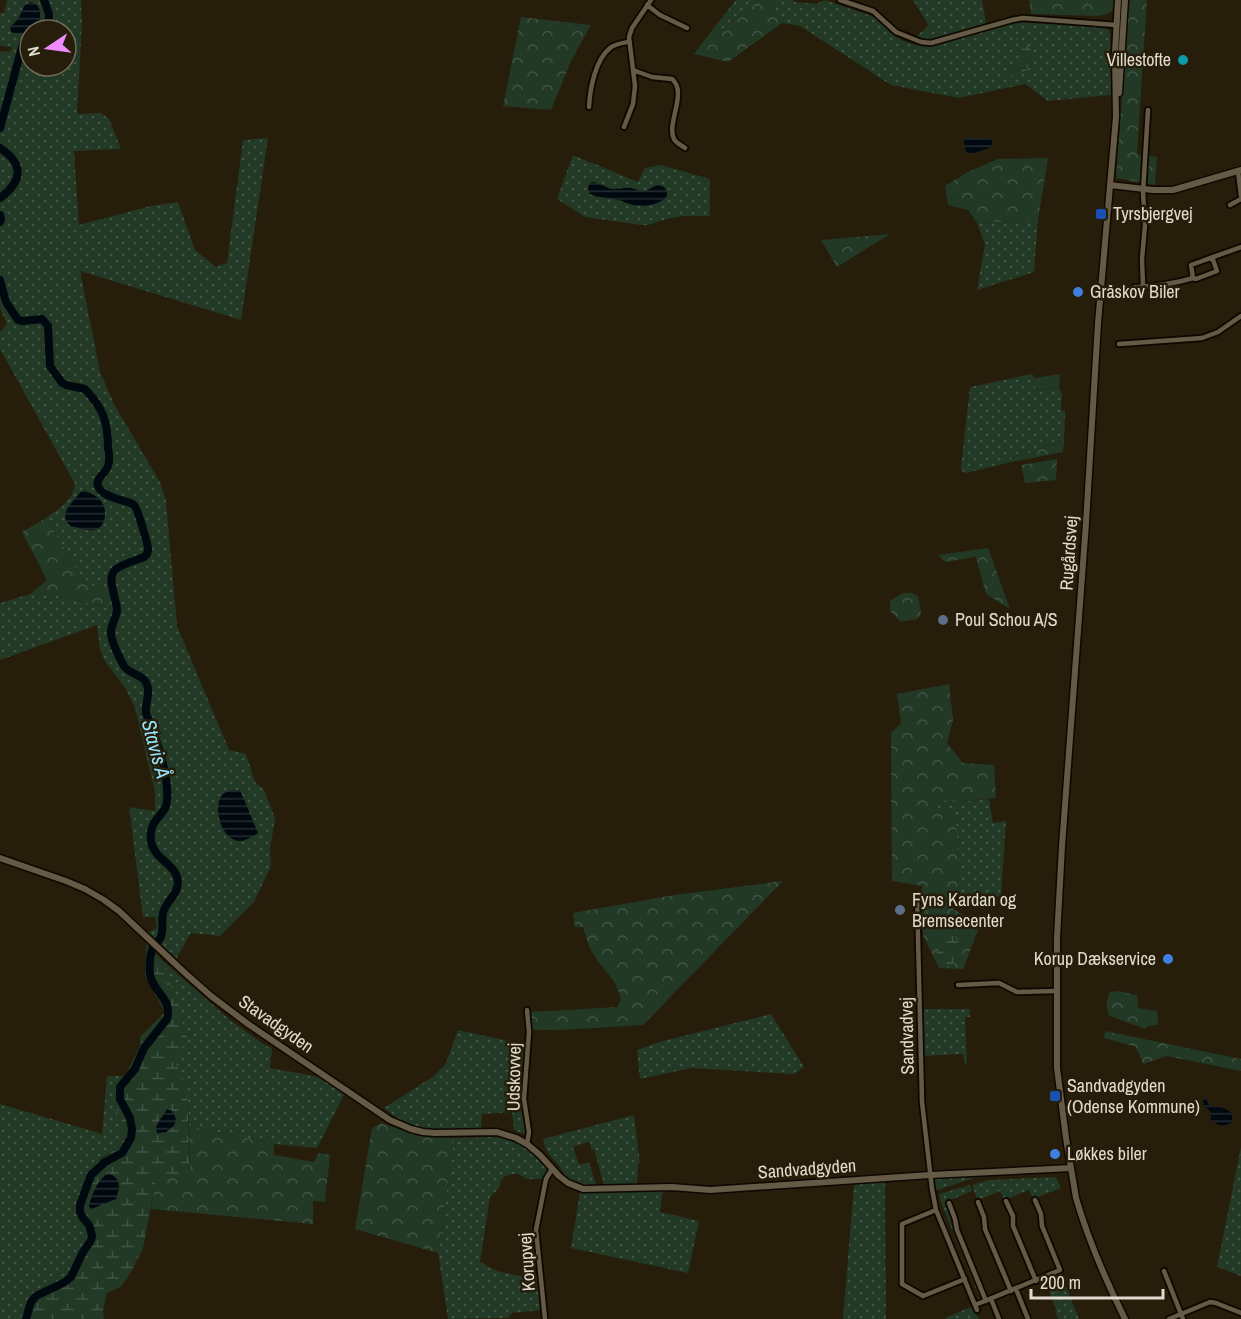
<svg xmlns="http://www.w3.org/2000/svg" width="1241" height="1319" font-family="'Archivo Narrow',sans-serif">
<defs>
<pattern id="grass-dots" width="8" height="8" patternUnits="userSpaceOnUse" patternTransform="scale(1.5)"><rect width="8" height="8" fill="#223926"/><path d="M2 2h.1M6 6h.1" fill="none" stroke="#425544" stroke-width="1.8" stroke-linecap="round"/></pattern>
<pattern id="forest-crowns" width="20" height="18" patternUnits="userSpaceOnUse" patternTransform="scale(1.5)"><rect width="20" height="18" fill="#223926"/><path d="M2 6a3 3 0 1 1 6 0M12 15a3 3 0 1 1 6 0" fill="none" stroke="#425544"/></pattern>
<pattern id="wetland-marsh" width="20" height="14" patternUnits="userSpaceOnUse" patternTransform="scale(1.5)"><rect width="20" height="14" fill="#223926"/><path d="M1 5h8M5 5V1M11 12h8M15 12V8" fill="none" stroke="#425544"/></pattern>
<pattern id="water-rules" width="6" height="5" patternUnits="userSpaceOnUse" patternTransform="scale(1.5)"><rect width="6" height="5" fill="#00090f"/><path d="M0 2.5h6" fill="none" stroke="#252c31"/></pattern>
</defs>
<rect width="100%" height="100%" fill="#261d0a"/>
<!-- grass -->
<path fill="url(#grass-dots)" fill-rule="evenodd" d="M7 0H81L82 22 77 114 101 113 109 119 121 149 74 151 79 225 151 206 178 202 195 250 216 267 227 263 243 140 268 138 241 320 80 271 100 372 115 406 160 482 166 501 177 626 229 750 246 754 255 782 264 790 275 818 270 850 271 866 254 902 220 936 191 933 176 959 148 932 157 928 155 917H143L129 807 155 811V792L135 708 126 689 105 661 100 650 97 625 0 660V603L30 594 49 593 107 608 86 585 46 518C58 509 73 501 75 484L0 349V332L7 324 0 308V52L11 51 12 47 0 46V13H4ZM30 30H66V66H30Z
M736 0H759L722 30 709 34Z
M773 0H793L794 2 817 4 825 0 874 17C881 22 885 28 891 33 903 43 917 47 932 45L1012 22 1102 26 1110 31 1111 95 1048 101 1025 84 959 98 891 85 800 26 782 23 769 12Z
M913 0H982L986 23 929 40H921L915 37 929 26Z
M573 155 638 182 645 168 661 165 710 179V216H683L667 219 648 225H641L585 217 557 199Z
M1038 220 1034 272 977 290 985 244 977 223Z
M1032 374 1034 377 1036 390 1059 388 1062 393 1061 411 1065 410 1064 442 1045 446 1035 452 1015 456 1007 463 966 473 962 471 961 467 970 387Z
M947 799 956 802 989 799 993 823 1006 821 1001 897 959 894 956 817 936 807Z
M163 961 230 1020 266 1046 272 1048 270 1068 325 1078 345 1093 317 1148 274 1144 189 1126 187 1087 173 1059Z
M923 1009H970V1017H965L967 1064H965L963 1054 924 1056Z
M771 1014 804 1067 794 1074 691 1068 640 1079 637 1050 659 1042Z
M458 1030 527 1045 521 1091 527 1126 526 1135 514 1130 512 1112 482 1114 481 1128C456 1129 428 1134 404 1122 397 1119 391 1113 384 1108L434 1076 446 1063Z
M107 1076H125L114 1094 118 1116 125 1139 118 1147 100 1159 85 1226 88 1237 68 1277 30 1300 20 1319H0V1104L102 1134Z
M634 1115 640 1163 638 1164 637 1184 604 1185 594 1149 591 1150V1144L588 1142 573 1147 579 1165 589 1162 596 1185C585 1186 572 1185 565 1175 563 1173 562 1170 560 1167 550 1155 547 1155 543 1139Z
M491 1137C515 1138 533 1148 547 1169L543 1179H527L518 1174H511L504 1177 501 1181 499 1188 490 1197 480 1262 497 1271 519 1276 538 1277 541 1310 512 1313 508 1318 448 1319 438 1253 454 1138Z
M1241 1147V1276L1217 1267Z
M984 1175 937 1190 935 1187 940 1208 977 1301 976 1300 939 1210 934 1184V1181L937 1177Z
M1056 1177 1061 1188 1033 1199 1029 1190 1004 1200 1000 1191 981 1199V1198L977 1199 972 1185 989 1180Z
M885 1181 886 1319H843L854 1185Z
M970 1185 972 1191 953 1199 947 1203 953 1220 951 1222 983 1299 978 1301V1297L980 1298 981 1297 979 1296 942 1205 939 1194Z
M663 1190 660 1212 699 1221 688 1273 571 1248 580 1192Z
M1061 1274 1079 1319H1058L1055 1310 1056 1309 1045 1281Z
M971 1307 979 1319H945L947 1317Z"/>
<!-- forest -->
<path fill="url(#forest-crowns)" d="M759 0H773L770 12 782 23 728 62 694 54 709 34 722 30Z
M1029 0H1114L1112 11 1107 14 1097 16 1031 14Z
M1129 0H1147L1137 154 1157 157 1155 185 1116 178Z
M521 17 591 25 571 61 551 110 503 106Z
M1048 158 1038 220 977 223 968 210 948 205 945 186 968 172 998 159Z
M890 234 837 267 821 240Z
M1064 442 1063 452 1007 463 1015 456 1035 452 1045 446Z
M1057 459 1056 480 1025 483 1021 465Z
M46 518 86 585 104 587 107 596 108 608 49 593 30 594 47 580 22 532Z
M988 548 1010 609 986 594 976 557 945 562 938 555Z
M903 593H912L918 596 921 614 917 619 901 622 890 611V601Z
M949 684 953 720 947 743 963 763 994 765 996 798 956 802 947 799 936 807 956 817 959 894 949 897 953 909 980 925 963 969 939 968 923 935 922 886 892 881 891 733 901 723 897 694Z
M783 881 643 1025 560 1030H532L530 1012 618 1007 621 998 614 981 600 964 590 949 583 927H575L573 913 674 895Z
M1119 991 1137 995 1138 1008 1157 1011 1158 1025 1148 1026 1145 1029 1110 1016C1105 1008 1106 1001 1110 992Z
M1105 1031 1241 1059V1071L1167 1056 1143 1064 1136 1047 1104 1038Z
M381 1123 418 1136 454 1138 438 1253 355 1229 372 1128Z
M189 1126 274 1144V1155L314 1162 319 1153 330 1155 325 1202 313 1201V1224L151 1209 157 1174 190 1177Z"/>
<!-- wetland -->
<path fill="url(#wetland-marsh)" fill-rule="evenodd" d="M1016 38C1025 39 1028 46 1033 54L1026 71 1012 76H1002C1018 65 1026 58 1016 38Z
M948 933 954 934C963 947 959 958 947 967L942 965 936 955 941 939Z
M146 944 163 961 188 1040 174 1059 187 1087 190 1178 157 1174 143 1248 133 1268 122 1286 107 1293 103 1311 104 1319H20L30 1300 68 1277 88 1237 85 1226 78 1221 76 1208 78 1192 87 1170 118 1147 124 1139 118 1116 114 1094 125 1076 140 1046V1037L165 1012 145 976ZM171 1110 173 1112 175 1122 166 1133 156 1127 161 1117ZM117 1179C121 1186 119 1192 116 1198L94 1208 89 1206 98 1183Z"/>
<!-- garden -->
<path fill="#223926" d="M1060 374 1059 388 1036 390 1034 378Z"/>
<!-- water -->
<path fill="url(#water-rules)" d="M30 2C44 4 42 21 34 30H30V32C24 34 17 34 11 32L10 27C13 24 17 21 19 17 23 10 22 6 30 2Z
M967 138H988L992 140V144L989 148 971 154 966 152 964 141Z
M591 182C601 182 604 188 613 189 619 189 625 187 632 188 636 189 641 192 645 191 651 189 656 183 662 186 665 187 667 191 667 194 667 202 647 207 640 206 631 206 622 200 613 199 605 197 598 198 590 194L588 188 589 184Z
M84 490C90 493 97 496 101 501 108 509 106 528 94 530 87 532 77 527 70 526 61 516 66 509 74 500 78 496 78 493 84 490Z
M240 790 258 833C253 836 247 840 241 841 222 842 212 808 222 795 226 790 234 791 240 790Z
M1203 1098H1206L1209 1105C1220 1108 1237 1108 1231 1123 1222 1127 1218 1126 1211 1120 1211 1113 1212 1110 1204 1107L1203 1100Z
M167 1109C182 1114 177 1133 157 1133L156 1127Z
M109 1173C121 1179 120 1187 116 1199L91 1209 89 1206V1204C94 1192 97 1179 109 1173Z"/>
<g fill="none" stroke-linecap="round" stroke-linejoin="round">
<!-- river -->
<path stroke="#00090f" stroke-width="8" d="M44 0 49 14 48 30
M0 128 23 43 26 40H30
M0 148C24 164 23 181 0 198
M0 215 1 219 0 222
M0 280 6 302 18 320 23 321 42 319 48 326 50 366 62 383 66 385 85 389C103 408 108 422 108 448 109 453 110 461 108 466 106 473 95 479 98 486 102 498 127 500 134 505 137 507 148 544 148 549 148 554 147 554 144 557 137 560 119 565 115 570 106 579 117 599 117 610 117 617 111 624 111 632 111 642 119 657 124 666 130 676 147 673 148 690 149 697 145 705 146 713 147 717 150 721 151 725 159 748 169 777 167 801 166 817 148 818 151 841 153 859 177 864 178 882 178 894 168 900 164 910 161 916 163 925 162 932 162 939 157 942 153 948 150 953 149 967 150 974 152 992 173 998 167 1019L144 1048 135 1069 120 1087V1099L130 1118 132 1129 131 1138 122 1153 105 1162 91 1175 80 1205V1212L83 1218 89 1225 91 1231 92 1237 90 1242 83 1252 71 1277 65 1282 36 1296 31 1302 26 1319"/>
<defs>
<path id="street" d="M840 0 873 11 896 32 921 42 931 43 1012 20 1023 18 1116 25
M647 5 660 15 687 28
M633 70 652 77 672 79C688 92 666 124 674 139 676 143 681 145 685 148
M589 107C590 89 595 60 610 48 615 44 622 43 628 42
M624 127 633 104 635 86 629 37 632 28 651 0
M1238 171 1241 196
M1230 205 1241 199
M1193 278 1191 265 1241 247
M1143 286 1142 259 1145 225 1143 192 1148 110
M1135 287C1156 286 1174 284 1193 278L1196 279 1217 271 1212 257
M1119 344 1202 338 1218 332 1241 316
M917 895 922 1102 932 1189 936 1210 977 1310
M958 985 999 983 1017 992 1056 991
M527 1144 529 1132 524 1099 529 1032 527 1010
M1006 1201 1013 1216V1226L1036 1281
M978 1202 984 1217 985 1229 1011 1291
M949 1203 955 1219 957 1230 986 1301
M936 1210 902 1224V1284L923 1296 965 1279
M1164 1271 1183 1319
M1016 1289 1028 1319
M991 1299 999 1319
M975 1305 1060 1270 1042 1226 1041 1214 1035 1200
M545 1319 536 1230 546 1179 552 1169
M1169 1319 1210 1302 1216 1303 1241 1313"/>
<path id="secondary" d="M1118 0 1115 53 1116 117 1098 323 1086 523 1062 846 1057 938V1068L1066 1138 1076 1198C1088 1239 1106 1281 1125 1319
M1119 93 1125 0
M1110 185 1153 190H1173L1241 170
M0 858 66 881 85 889 104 900 119 911 185 973 211 996 248 1024 390 1120 411 1129 423 1132 435 1133 497 1132 516 1138 527 1144 540 1155 559 1176 568 1183 583 1189 672 1187 710 1190 930 1175 1071 1168"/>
</defs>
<!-- street casing -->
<use href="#street" stroke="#0f0700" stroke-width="8"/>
<!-- secondary casing -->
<use href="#secondary" stroke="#0f0700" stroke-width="9"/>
<!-- street -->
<use href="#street" stroke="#655a46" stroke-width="4.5"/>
<!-- secondary -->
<use href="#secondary" stroke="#655a46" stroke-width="6"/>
</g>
<!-- markers -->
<circle fill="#0f9aa8" stroke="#261d0a" stroke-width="2" cx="1183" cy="60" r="6"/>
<g fill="#1a4fb4" stroke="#261d0a" stroke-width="2">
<rect x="1095" y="208" width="12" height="12" rx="3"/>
<rect x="1049" y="1090" width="12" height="12" rx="3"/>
</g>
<g fill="#3f7fe0" stroke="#261d0a" stroke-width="2">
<circle cx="1078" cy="292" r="6"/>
<circle cx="1168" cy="959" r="6"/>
<circle cx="1055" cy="1154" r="6"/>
</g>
<g fill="#5c6f8a" stroke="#261d0a" stroke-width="2">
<circle cx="943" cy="620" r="6"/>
<circle cx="900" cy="910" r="6"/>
</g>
<g text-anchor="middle" stroke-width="5" stroke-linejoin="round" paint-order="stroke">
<!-- poi labels -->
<g font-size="18" fill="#e1dbcf" stroke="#261d0a" text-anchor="start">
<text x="1171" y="66" text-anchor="end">Villestofte</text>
<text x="1113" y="220">Tyrsbjergvej</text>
<text x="1090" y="298">Gråskov Biler</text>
<text x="955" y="626">Poul Schou A/S</text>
<text x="912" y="906">Fyns Kardan og<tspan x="912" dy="21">Bremsecenter</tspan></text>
<text x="1156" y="965" text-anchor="end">Korup Dækservice</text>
<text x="1067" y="1092">Sandvadgyden<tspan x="1067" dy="21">(Odense Kommune)</tspan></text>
<text x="1067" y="1160">Løkkes biler</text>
</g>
<!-- street labels -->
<g font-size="18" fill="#e1dbcf" stroke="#261d0a">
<text transform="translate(1069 553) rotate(-86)" y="6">Rugårdsvej</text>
<text transform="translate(276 1024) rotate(35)" y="6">Stavadgyden</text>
<text transform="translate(907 1036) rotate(-91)" y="6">Sandvadvej</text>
<text transform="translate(514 1077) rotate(-89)" y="6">Udskovvej</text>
<text transform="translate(807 1169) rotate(-4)" y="6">Sandvadgyden</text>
<text transform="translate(527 1262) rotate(-94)" y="6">Korupvej</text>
</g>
<!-- water labels -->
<g font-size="20" font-style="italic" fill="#91e6fd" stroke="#261d0a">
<text transform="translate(156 749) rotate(75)" y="7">Stavis Å</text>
</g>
</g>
<!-- north arrow -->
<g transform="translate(48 48) rotate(257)"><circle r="28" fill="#261d0a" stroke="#716959" stroke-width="1.5"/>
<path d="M0-4.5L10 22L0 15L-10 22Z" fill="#ed8cfa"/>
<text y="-9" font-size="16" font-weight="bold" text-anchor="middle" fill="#e1dbcf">N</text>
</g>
<!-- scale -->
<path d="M1031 1289v9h132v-9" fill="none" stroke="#e1dbcf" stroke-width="3"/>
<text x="1040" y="1289" font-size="18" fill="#e1dbcf" stroke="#261d0a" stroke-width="4.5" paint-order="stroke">200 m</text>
</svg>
